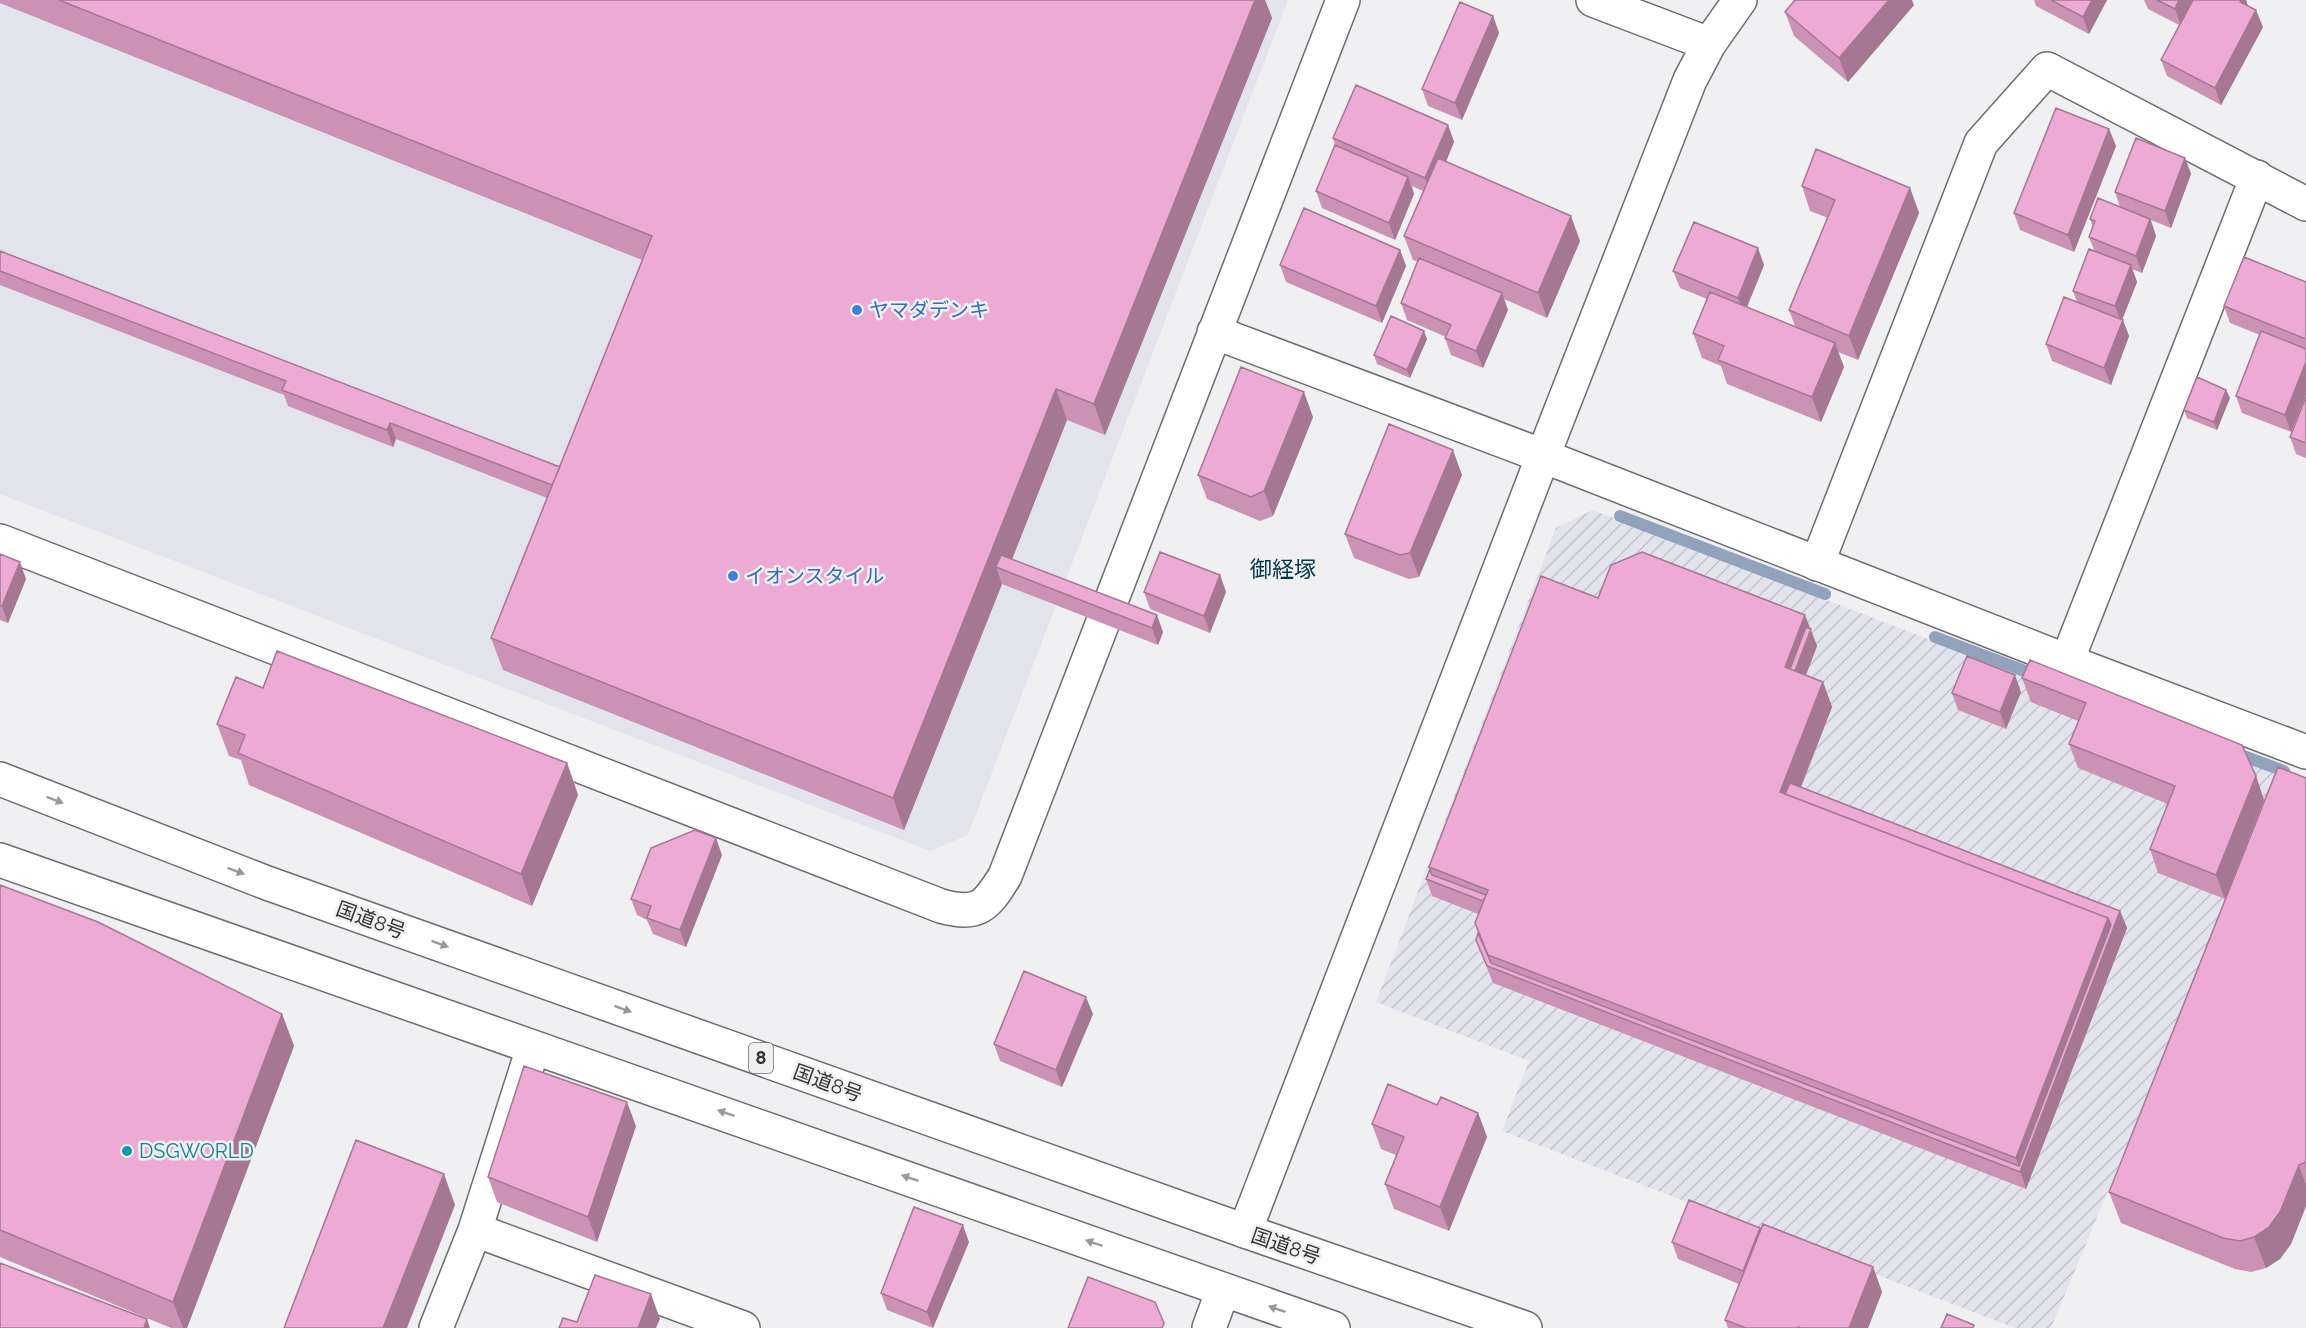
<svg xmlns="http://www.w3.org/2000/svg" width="2306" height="1328" font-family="Raleway,'Noto Sans JP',sans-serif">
<defs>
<pattern id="industrial-furrows" width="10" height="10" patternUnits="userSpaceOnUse" patternTransform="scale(1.5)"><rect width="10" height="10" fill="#e2e3ed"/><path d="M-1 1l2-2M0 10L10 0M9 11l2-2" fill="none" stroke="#c2c3cc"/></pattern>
</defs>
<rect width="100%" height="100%" fill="#f0f0f3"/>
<!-- built -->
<path fill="#e2e3ed" d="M0 0H1288L968 835 930 851 0 494Z"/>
<!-- industrial -->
<path fill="url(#industrial-furrows)" d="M1593 510 2281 775 2051 1328H2015L1502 1131 1529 1061 1376 1002 1556 528Z"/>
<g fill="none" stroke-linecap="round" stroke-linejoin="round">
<!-- stream -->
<path stroke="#92a2bc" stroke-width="12" d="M1620 516 1825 594
M1935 637 2038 676
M2233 752 2284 771"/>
<defs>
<path id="minor" d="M1214 332 1543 456
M0 541 941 906C978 916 986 907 1005 876L1343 0
M1817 564 1981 143 2047 69 2306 204
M2067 661 2257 177
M475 1230 743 1328
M436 1328 475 1230 533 1048
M1209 1328 1223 1290"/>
<path id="tertiary" d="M1593 0 1709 44
M1543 456 2067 661 2306 752
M1245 1231 1543 456 1690 80 1709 44 1740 0"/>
<path id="trunk" d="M0 779 267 883 1245 1231 1525 1328
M0 860 1333 1328"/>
</defs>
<!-- minor casing -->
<use href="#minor" stroke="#6d6d70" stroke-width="36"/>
<!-- tertiary casing -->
<use href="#tertiary" stroke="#6d6d70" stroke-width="36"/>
<!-- trunk casing -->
<use href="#trunk" stroke="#6d6d70" stroke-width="36"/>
<!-- minor -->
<use href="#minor" stroke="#fff" stroke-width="33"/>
<!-- tertiary -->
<use href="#tertiary" stroke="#fff" stroke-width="33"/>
<!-- trunk -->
<use href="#trunk" stroke="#fff" stroke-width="33"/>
</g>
<!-- wall -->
<path fill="#cb92b6" d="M0 0H1265L1272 18 1105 435 1067 420 1012 559 1163 632 1158 645 1002 584 904 830 503 670 491 638 547 498 396 439 393 447 288 406 284 395 0 285V251L560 467 642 260 0 3Z
M2034 0H2107L2089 34 2036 6Z
M2144 0H2246L2248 6 2263 27 2221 105 2167 76 2161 60 2179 25 2148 9Z
M1914 5 1848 82 1794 36 1785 12Z
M1493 16 1499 33 1462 120 1428 106 1422 89Z
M1448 125 1454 142 1446 162 1580 241 1547 318 1504 299 1508 310 1483 368 1451 355 1445 338 1446 337 1407 320 1401 303 1418 262 1413 260 1404 236 1423 191 1412 186 1414 194 1395 240 1322 208 1316 191 1335 145 1333 138Z
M2109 129 2116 146 2074 252 2020 230 2014 213Z
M2185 158 2191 174 2171 228 2151 220 2156 236 2142 273 2132 269 2137 282 2122 319 2129 336 2111 385 2052 361 2046 344 2077 302 2073 291 2094 250 2089 237 2093 227 2090 219 2120 207 2115 192Z
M1802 186 1910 188 1919 213 1858 360 1838 352 1844 367 1821 422 1727 384 1721 366 1702 358 1693 333 1707 299 1680 288 1673 271 1764 265 1747 307 1795 326 1789 310 1828 218 1810 211Z
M1400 250 1406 266 1382 323 1286 282 1280 265Z
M2306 282V395L2291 432 2242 413 2236 396 2260 335 2230 323 2224 306Z
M1427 339 1410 378 1377 364 1374 355Z
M2226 390 2230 398 2217 430 2187 418 2184 410Z
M2306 397V458L2296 454 2290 437Z
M1313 417 1273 516 1260 521 1207 499 1198 475Z
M1462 475 1419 577 1409 579 1354 558 1345 534Z
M0 554 26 579 8 623 0 620Z
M1220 575 1226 592 1210 633 1150 609 1144 592Z
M1598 598 1805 615 1817 646 1806 675 1823 682 1832 707 1801 788 2120 911 2127 928 2026 1189 1493 983 1476 940 1478 933V914L1432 896 1426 879 1430 869 1429 867Z
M2030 660 2256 776 2264 800 2225 899 2158 873 2150 849 2168 804 2078 768 2069 744 2078 721 2031 702 2022 678Z
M263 688 567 763 578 795 532 906 249 785 241 760 229 756 217 724Z
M2021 692 2006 729 1958 710 1952 693Z
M2306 778V1206L2291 1244 2280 1259 2266 1268 2251 1272 2235 1269 2121 1223 2109 1192Z
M722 855 686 947 653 934 647 920 637 915 631 899Z
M0 885 282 1014 294 1046 187 1328H171L0 1257Z
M1093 1014 1062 1087 1000 1061 994 1044Z
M1437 1105 1478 1113 1487 1137 1449 1231 1394 1209 1385 1184 1396 1155 1381 1149 1372 1124Z
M636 1126 597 1242 497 1202 488 1177Z
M1760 1228V1230L1873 1267 1882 1292 1868 1328H1728L1725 1320 1739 1284 1678 1259 1672 1242Z
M969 1242 933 1328 887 1310 881 1293Z"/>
<!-- shaded-wall -->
<path fill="#a57794" d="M1255 0H1265L1272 18 1105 435 1094 404Z
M1889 0H1912L1914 5 1848 82 1839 58Z
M2092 0H2107L2089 34 2083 17Z
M2179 0H2194L2181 26 2175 9Z
M2241 0H2246L2250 12 2240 2Z
M2256 10 2263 27 2221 105 2215 88Z
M1493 16 1499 33 1462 120 1455 103Z
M1448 125 1454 142 1432 195 1425 178Z
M2109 129 2116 146 2074 252 2068 235Z
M2185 158 2191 174 2171 228 2165 211Z
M1408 177 1414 194 1395 240 1389 223Z
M1910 188 1919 213 1858 360 1849 336Z
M1571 216 1580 241 1547 318 1538 293Z
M2150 219 2156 236 2142 273 2136 256Z
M1758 248 1764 265 1744 314 1738 298Z
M1400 250 1406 266 1382 323 1376 306Z
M2131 265 2137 282 2121 323 2115 306Z
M1502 293 1508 310 1483 368 1476 351Z
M2123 320 2129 336 2111 385 2104 368Z
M1424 331 1427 339 1410 378 1407 370Z
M1835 343 1844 367 1821 422 1812 397Z
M2306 362V395L2291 432 2285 415Z
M1056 389 1067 420 1007 572 996 567 1002 584 904 830 893 798Z
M2226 390 2230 398 2217 430 2214 422Z
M1304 392 1313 417 1273 516 1264 491Z
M390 423 396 439 393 447 387 430Z
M1453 450 1462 475 1419 577 1410 553Z
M20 562 26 579 8 623 2 606Z
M1220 575 1226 592 1210 633 1204 616Z
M1157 615 1163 632 1158 645 1152 628Z
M1805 615 1817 646 1799 693 1785 667Z
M2015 675 2021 692 2006 729 2000 712Z
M1823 682 1832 707 1794 804 1780 792Z
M567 763 578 795 532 906 521 874Z
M2256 776 2264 800 2225 899 2216 875Z
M716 838 722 855 686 947 680 930Z
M2120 911 2127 928 2026 1189 2016 1158 2108 918Z
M1086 997 1093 1014 1062 1087 1056 1070Z
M282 1014 294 1046 187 1328H183L173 1302Z
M627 1102 636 1126 597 1242 588 1217Z
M1478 1113 1487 1137 1449 1231 1440 1207Z
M2299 1165 2306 1185V1206L2291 1244 2280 1259 2266 1268 2254 1237Z
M444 1174 455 1205 407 1328H383Z
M963 1225 969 1242 933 1328 927 1312Z
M1760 1228 1766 1245 1749 1287 1743 1271Z
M1873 1267 1882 1292 1868 1328H1849Z
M651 1294 660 1319 656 1328H638Z
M147 1319 150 1328H144Z"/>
<!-- building -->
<path fill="#ecaad4" stroke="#a57794" stroke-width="1.5" d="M59 0H1255L1094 404 1056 389 893 798 491 638 652 236Z
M1795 0H1889L1839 58 1785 12Z
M2051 0H2092L2083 17Z
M2157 0H2179L2175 9Z
M2193 0H2241L2240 2 2256 10 2215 88 2161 60Z
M1460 2 1493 16 1455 103 1422 89Z
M1356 85 1448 125 1425 178 1333 138Z
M2056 108 2109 129 2068 235 2014 213Z
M2136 138 2185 158 2165 211 2115 192Z
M1335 145 1408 177 1389 223 1316 191Z
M1816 149 1910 188 1849 336 1789 310 1835 200 1802 186Z
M1438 158 1571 216 1538 293 1404 236Z
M2098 198 2150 219 2136 256 2089 237 2095 221 2090 219Z
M1304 208 1400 250 1376 306 1280 265Z
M1694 222 1758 248 1738 298 1673 271Z
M2089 249 2131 265 2115 306 2073 291Z
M0 251 560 467 552 485 390 423 387 430 282 390 286 381 0 271Z
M2244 257 2306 282V339L2224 306Z
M1419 258 1502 293 1476 351 1445 338 1451 325 1401 303Z
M1710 292 1835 343 1812 397 1718 360 1724 346 1693 333Z
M2064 297 2123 320 2104 368 2046 344Z
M1391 316 1424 331 1407 370 1374 355Z
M2261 331 2306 349V362L2285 415 2236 396Z
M1241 367 1304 392 1264 491 1251 497 1198 475Z
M2197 377 2226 390 2214 422 2184 410Z
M2306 397V443L2290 437Z
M1389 424 1453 450 1410 553 1400 555 1345 534Z
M1160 552 1220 575 1204 616 1144 592Z
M1642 552 1805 615 1785 667 1823 682 1780 792 2108 918 2016 1158 1488 955 1475 923 1488 890 1429 867 1541 576 1598 598 1611 565Z
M0 554 20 562 2 606H0Z
M1001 555 1157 615 1152 628 996 567Z
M1806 627 1811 629 1795 671 1790 669Z
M277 651 567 763 521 874 238 753 245 735 217 724 236 677 263 688Z
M1967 656 2015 675 2000 712 1952 693Z
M2030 660 2242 745 2256 776 2216 875 2150 849 2175 786 2069 744 2086 703 2022 678Z
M2278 767 2306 778V1162L2299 1165 2280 1212 2269 1227 2254 1237 2240 1241 2223 1238 2109 1192Z
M1790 783 2120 911 2020 1172 1487 966 1476 940 1478 933 1491 963 2019 1166 2111 925 2108 918 1785 794Z
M695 830 716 838 680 930 647 918 651 906 631 899 651 848Z
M1430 869 1432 875 1486 895 1483 901 1426 879Z
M0 885 98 922 282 1014 173 1302 0 1230Z
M1024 971 1086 997 1056 1070 994 1044Z
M524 1066 627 1102 588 1217 488 1177Z
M1388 1084 1437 1105 1441 1097 1478 1113 1440 1207 1385 1184 1404 1137 1372 1124Z
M356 1140 444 1174 383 1328H284Z
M1689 1200 1760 1228 1743 1271 1672 1242Z
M914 1207 963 1225 927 1312 881 1293Z
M1763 1224 1873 1267 1849 1328H1801L1798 1327V1328H1746L1725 1320Z
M0 1263 147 1319 144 1328H0Z
M595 1275 651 1294 638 1328H559L563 1318 577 1322Z
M1088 1277 1155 1302 1164 1323 1162 1328H1068Z
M1947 1314 1974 1325 1973 1328H1941Z"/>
<!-- one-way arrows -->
<defs><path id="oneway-solid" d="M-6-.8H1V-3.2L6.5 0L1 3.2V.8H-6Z" transform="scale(1.5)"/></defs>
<g fill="#989899">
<use href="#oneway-solid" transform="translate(55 800) rotate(21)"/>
<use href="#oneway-solid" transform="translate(236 871) rotate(21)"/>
<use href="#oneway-solid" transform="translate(440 944) rotate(20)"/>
<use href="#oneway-solid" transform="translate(623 1009) rotate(20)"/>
<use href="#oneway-solid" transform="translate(726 1113) rotate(-161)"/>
<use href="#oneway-solid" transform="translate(910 1178) rotate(-161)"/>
<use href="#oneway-solid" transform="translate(1094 1243) rotate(-161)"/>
<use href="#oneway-solid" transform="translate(1277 1309) rotate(-161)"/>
</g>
<!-- markers -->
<g fill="#3f7fe0" stroke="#f0f0f3" stroke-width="2">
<circle cx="857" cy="310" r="6"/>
<circle cx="733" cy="576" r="6"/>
</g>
<circle fill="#0f9aa8" stroke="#f0f0f3" stroke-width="2" cx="127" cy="1151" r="6"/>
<g text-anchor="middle" stroke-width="5" stroke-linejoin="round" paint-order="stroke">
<!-- shield labels -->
<rect fill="#f0f0f3" stroke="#6b6b6d" stroke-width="1.5" x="749" y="1043" width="24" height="30" rx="4.5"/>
<g font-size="18" font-weight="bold" fill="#323233">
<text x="761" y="1064">8</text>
</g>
<!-- shop labels -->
<g font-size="20" fill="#366cbe" stroke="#f0f0f3" text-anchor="start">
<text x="869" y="317">ヤマダデンキ</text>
<text x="745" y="583">イオンスタイル</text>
</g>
<!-- street labels -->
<g font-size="20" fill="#323233" stroke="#f0f0f3">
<text transform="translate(371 920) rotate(20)" y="7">国道8号</text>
<text transform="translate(828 1083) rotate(20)" y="7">国道8号</text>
<text transform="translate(1286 1246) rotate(19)" y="7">国道8号</text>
</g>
<!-- culture labels -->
<g font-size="20" fill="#0d838f" stroke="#f0f0f3" text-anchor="start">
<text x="139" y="1158">DSGWORLD</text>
</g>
<!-- quarter labels -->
<g font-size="22" fill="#003647" stroke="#f0f0f3">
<text x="1283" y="577">御経塚</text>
</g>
</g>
</svg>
